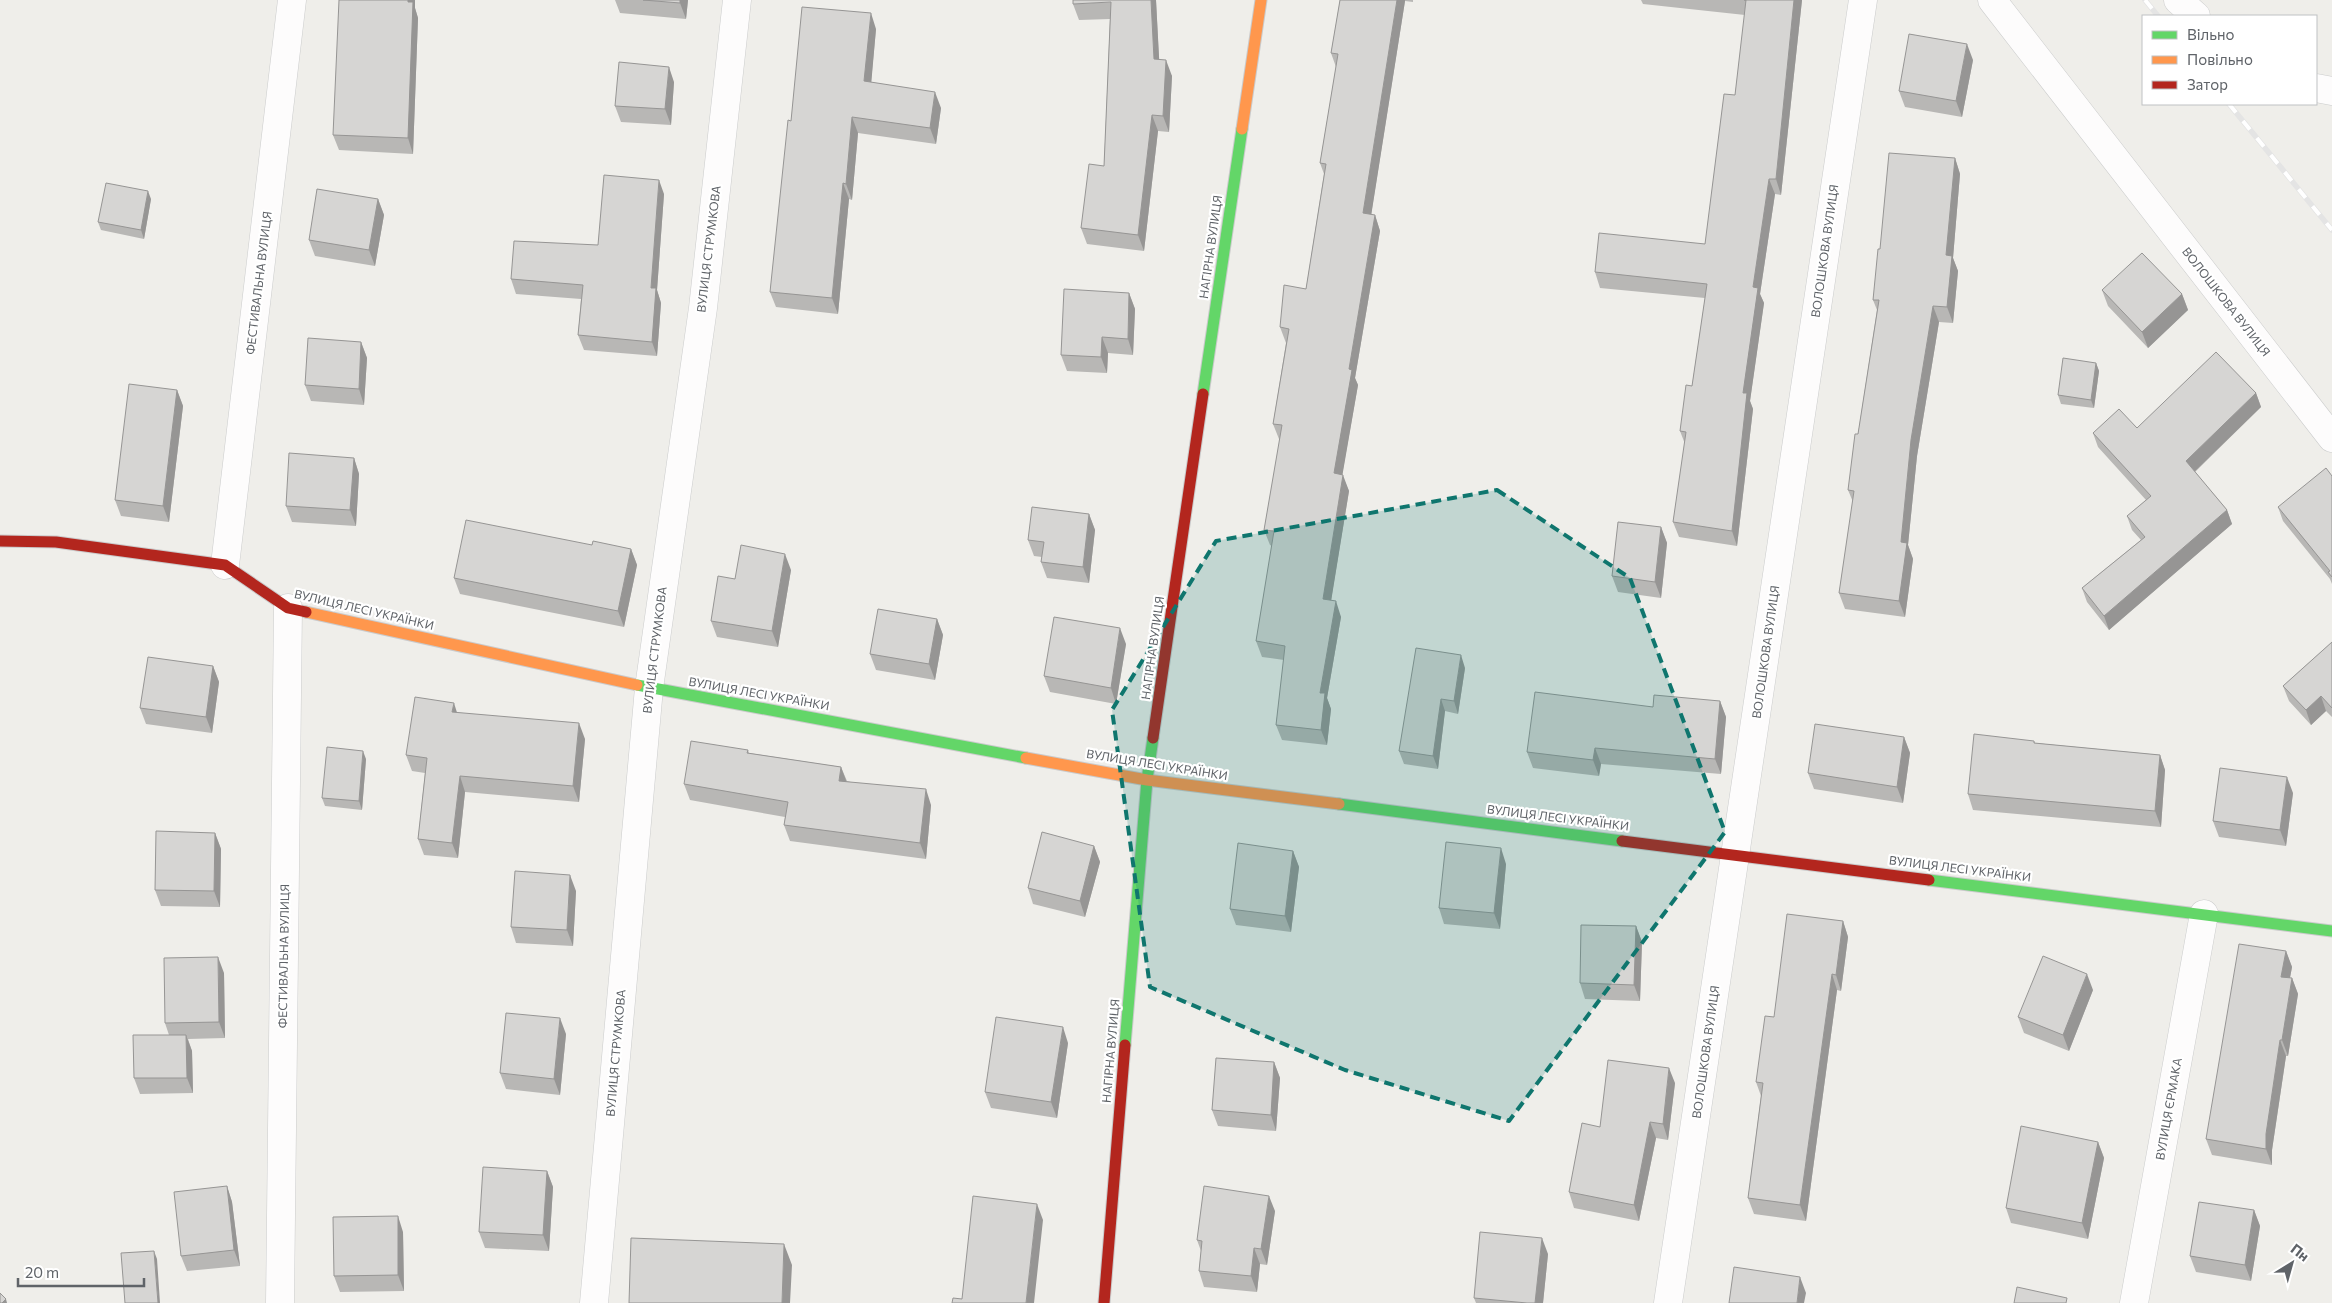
<svg xmlns="http://www.w3.org/2000/svg" width="2332" height="1303" font-family="Commissioner,sans-serif">
<rect width="100%" height="100%" fill="#efeeea"/>
<g fill="none" stroke-linecap="round" stroke-linejoin="round">
<defs>
<path id="street" d="M1992 0 2332 438
M2178 0 2196 16
M2316 88 2332 91
M225 565 292 0
M280 1303 288 608
M594 1303 649 688 703 308 737 0
M1668 1303 1863 0
M2134 1303 2204 914"/>
<path id="fast" d="M1203 394 1242 129
M637 685 1026 758
M1339 804 1622 841
M1929 880 2332 931
M1125 1045 1147 780 1153 738"/>
<path id="slow" d="M1242 129 1261 0
M306 612 637 685
M1026 758 1147 780 1339 804"/>
<path id="jam" d="M0 541 56 542 225 565 288 608 306 612
M1153 738 1203 394
M1622 841 1929 880
M1104 1303 1125 1045"/>
</defs>
<!-- street casing -->
<use href="#street" stroke="#cbcccc" stroke-width="29"/>
<!-- fast casing -->
<use href="#fast" stroke="#cacacb" stroke-width="13"/>
<!-- slow casing -->
<use href="#slow" stroke="#cacacb" stroke-width="13"/>
<!-- jam casing -->
<use href="#jam" stroke="#cacacb" stroke-width="13"/>
<!-- street -->
<use href="#street" stroke="#fdfcfc" stroke-width="28"/>
<!-- fast -->
<use href="#fast" stroke="#63d668" stroke-width="11"/>
<!-- slow -->
<use href="#slow" stroke="#ff974d" stroke-width="11"/>
<!-- jam -->
<use href="#jam" stroke="#b3261e" stroke-width="11"/>
<defs>
<path id="rail" d="M2145 0 2158 16
M2229 104 2332 230"/>
</defs>
<!-- rail casing -->
<use href="#rail" stroke="#e4e4e4" stroke-width="5.5"/>
<!-- rail -->
<use href="#rail" stroke="#fff" stroke-width="4" stroke-dasharray="11" stroke-linecap="butt"/>
</g>
<!-- wall -->
<path fill="#b8b7b5" d="M615 0H688L686 19 620 13Z
M1156 0 1159 60 1172 76 1169 132 1158 131 1144 251 1087 244 1081 228 1104 166 1110 19 1079 20 1073 4Z
M1340 0H1413V2L1405 1 1371 215H1375L1380 231 1355 378 1358 385 1342 475 1349 491 1331 600 1341 617 1327 698 1331 709 1327 745 1282 740 1276 725 1284 660 1262 657 1256 641 1272 546 1270 545 1264 530 1280 440 1279 439 1273 424 1286 343 1280 327 1306 289 1324 174 1320 163 1336 67 1331 53Z
M1641 0H1802L1781 195 1775 194 1760 294 1764 303 1750 401 1753 409 1737 546 1679 537 1673 522 1685 444 1680 431 1692 386 1705 298 1600 288 1595 272 1705 244 1735 95 1745 15 1643 4Z
M415 8 418 18 413 154 339 150 333 135Z
M876 29 871 82 941 108 936 144 858 133 852 200 849 199 838 314 776 307 770 292 791 121Z
M1973 60 1962 117 1905 107 1899 91Z
M674 82 671 125 621 122 615 106Z
M1955 158 1960 174 1953 258 1958 271 1953 323 1939 322 1917 456 1908 545 1913 559 1905 617 1845 609 1839 593 1853 502 1848 490 1858 434 1877 310 1873 300 1880 249Z
M664 194 657 290 661 303 657 356 584 350 578 335 581 299 516 294 511 279 598 245Z
M151 199 144 239 101 230 98 222Z
M378 199 384 215 375 266 315 256 309 240Z
M2102 290 2182 294 2188 310 2148 348 2108 306Z
M1129 293 1135 309 1133 355 1108 353 1107 373 1067 371 1061 355Z
M361 342 367 358 364 405 311 401 305 385Z
M2096 363 2099 371 2094 408 2061 404 2058 395Z
M177 390 183 406 169 522 121 516 115 500Z
M2256 393 2261 407 2195 472 2227 510 2232 524 2109 630 2087 602 2082 588 2141 540 2132 530 2127 516 2146 500 2098 447 2093 433 2137 428Z
M354 458 359 474 356 526 292 522 286 506Z
M2332 476V584L2330 579 2283 521 2278 507Z
M1089 514 1095 530 1089 583 1047 578 1041 562 1042 557 1034 556 1028 540Z
M1661 527 1667 543 1661 598 1618 592 1612 576Z
M592 545 631 549 637 565 624 627 460 594 454 578Z
M791 570 778 647 717 637 711 621 735 579Z
M937 619 943 635 935 680 876 670 870 654Z
M2332 642V717L2326 711 2311 725 2289 701 2283 686Z
M1126 644 1116 704 1050 692 1044 676Z
M213 666 219 682 212 733 146 724 140 708Z
M1465 668 1458 714 1445 711 1438 769 1404 764 1399 751Z
M1720 701 1726 717 1721 774 1601 764 1599 776 1533 768 1527 752 1653 707Z
M457 713 585 739 579 802 465 792 458 858 424 855 418 839 425 773 412 771 406 755Z
M1904 737 1910 753 1903 803 1814 789 1808 773Z
M2034 741 2035 743 2160 755 2165 770 2161 827 1973 810 1968 794Z
M748 750 749 753 841 767 847 781 931 805 926 859 790 841 784 825 785 817 690 800 684 784Z
M366 759 362 810 325 806 322 798Z
M2293 793 2286 846 2219 837 2213 821Z
M215 833 221 849 220 907 161 906 155 890Z
M1094 846 1100 862 1085 917 1033 904 1028 888Z
M1293 851 1299 867 1291 932 1236 925 1230 909Z
M1506 864 1500 929 1444 924 1439 908Z
M576 891 573 946 516 943 511 927Z
M1843 921 1848 937 1841 991 1837 990 1806 1221 1754 1214 1748 1198 1761 1096 1756 1082Z
M1636 926 1642 942 1640 1001 1585 999 1580 983Z
M2286 951 2292 967 2290 978H2292L2298 994 2288 1056H2286L2272 1150V1165L2212 1155 2206 1139Z
M224 973 225 1038 188 1039 192 1051 193 1093 140 1094 134 1078 169 1035 165 1023Z
M2093 990 2069 1051 2024 1033 2018 1017Z
M566 1034 560 1095 506 1089 500 1073Z
M1068 1043 1057 1118 991 1108 985 1092Z
M1274 1062 1280 1078 1276 1131 1218 1126 1212 1110Z
M1675 1083 1668 1140 1656 1138 1639 1221 1574 1208 1569 1192 1600 1127Z
M2098 1142 2104 1158 2088 1239 2011 1223 2006 1208Z
M547 1171 553 1187 549 1251 485 1248 479 1232Z
M227 1186 232 1202 240 1266 187 1271 181 1256Z
M2254 1210 2260 1226 2251 1281 2196 1272 2190 1256Z
M1275 1211 1267 1265 1260 1264 1257 1292 1204 1287 1199 1271 1201 1251 1197 1240Z
M403 1232 404 1291 340 1292 334 1276Z
M1548 1254 1543 1303H1476L1474 1298Z"/>
<!-- shaded-wall -->
<path fill="#969594" d="M408 0H415V8L418 18 413 154 408 138Z
M680 0H688L686 19 680 3Z
M1151 0H1156L1160 75 1154 59Z
M1397 0H1405V1L1369 229 1363 213Z
M1794 0H1802L1781 195 1776 179Z
M871 13 876 29 870 97 864 81Z
M1967 44 1973 60 1962 117 1956 101Z
M1166 60 1172 76 1169 132 1163 116Z
M669 67 674 82 671 125 665 109Z
M935 92 941 108 936 144 930 128Z
M1152 115 1158 131 1144 251 1138 235Z
M852 117 858 133 852 200 846 184Z
M1955 158 1960 174 1953 258 1958 271 1953 323 1947 307 1946 255Z
M1769 179 1775 194 1760 294 1764 303 1750 401 1753 409 1737 546 1732 531 1743 393 1753 287Z
M659 180 664 194 657 290 661 303 657 356 652 342 651 288Z
M843 183 849 199 838 314 832 298Z
M148 191 151 199 144 239 141 230Z
M378 199 384 215 375 266 369 250Z
M1375 215 1380 231 1355 378 1358 385 1340 489 1334 473 1349 369Z
M1129 293 1135 309 1133 355 1128 339Z
M2182 294 2188 310 2148 348 2142 332Z
M1933 306 1939 322 1917 456 1908 545 1913 559 1905 617 1899 601 1901 542 1911 440Z
M1102 337 1108 353 1107 373 1101 357Z
M361 342 367 358 364 405 359 389Z
M2096 363 2099 371 2094 408 2091 400Z
M177 390 183 406 169 522 163 506Z
M2256 393 2261 407 2191 475 2186 461Z
M354 458 359 474 356 526 350 510Z
M1343 475 1349 491 1329 614 1323 599Z
M2227 510 2232 524 2109 630 2104 616Z
M1089 514 1095 530 1089 583 1083 567Z
M1661 527 1667 543 1661 598 1655 582Z
M631 549 637 565 624 627 618 611Z
M785 554 791 570 778 647 772 631Z
M1336 601 1341 617 1327 698 1331 709 1327 745 1321 730 1320 693Z
M937 619 943 635 935 680 929 664Z
M1120 628 1126 644 1116 704 1111 688Z
M1461 655 1465 668 1458 714 1454 701Z
M213 666 219 682 212 733 206 717Z
M2321 696 2326 711 2311 725 2306 710Z
M1441 699 1445 711 1438 769 1433 756Z
M1720 701 1726 717 1721 774 1715 759Z
M454 703 459 719 452 712Z
M579 723 585 739 579 802 573 786Z
M1904 737 1910 753 1903 803 1897 787Z
M1595 748 1601 764 1599 776 1593 760Z
M363 751 366 759 362 810 359 801Z
M2160 755 2165 770 2161 827 2155 811Z
M841 767 847 783 839 781Z
M460 776 465 792 458 858 452 843Z
M2287 777 2293 793 2286 846 2280 830Z
M926 789 931 805 926 859 920 843Z
M215 833 221 849 220 907 214 891Z
M1094 846 1100 862 1085 917 1080 901Z
M1501 848 1506 864 1500 929 1494 913Z
M1293 851 1299 867 1291 932 1285 916Z
M570 875 576 891 573 946 567 930Z
M1843 921 1848 937 1841 991 1836 975Z
M1636 926 1642 942 1640 1001 1634 985Z
M2286 951 2292 967 2287 993 2281 977Z
M218 957 224 973 225 1038 219 1022Z
M1832 974 1837 990 1806 1221 1800 1205Z
M2087 974 2093 990 2069 1051 2063 1035Z
M2292 978 2298 994 2288 1056 2282 1040Z
M560 1018 566 1034 560 1095 554 1079Z
M1063 1027 1068 1043 1057 1118 1051 1102Z
M186 1035 192 1051 193 1093 187 1078Z
M2280 1040 2286 1056 2272 1150V1165L2266 1149V1134Z
M1274 1062 1280 1078 1276 1131 1271 1115Z
M1669 1068 1675 1083 1668 1140 1663 1124Z
M1650 1122 1656 1138 1639 1221 1634 1205Z
M2098 1142 2104 1158 2088 1239 2082 1223Z
M547 1171 553 1187 549 1251 543 1235Z
M227 1186 232 1202 240 1266 234 1250Z
M1269 1196 1275 1211 1267 1265 1261 1249Z
M1037 1204 1043 1220 1034 1303H1026Z
M2254 1210 2260 1226 2251 1281 2245 1265Z
M398 1216 403 1232 404 1291 398 1275Z
M1542 1238 1548 1254 1543 1303H1535Z
M784 1244 792 1265 790 1303H782Z
M1254 1248 1260 1264 1257 1292 1251 1276Z
M154 1251 157 1259 160 1303H158Z
M1800 1277 1806 1293 1804 1303H1797Z
M6 1299 7 1303H2Z"/>
<!-- building -->
<path fill="#d6d5d3" stroke="#969594" d="M339 0H408V2H413L408 138 333 135Z
M643 0H680V3Z
M1073 0H1151L1154 59 1166 60 1163 116 1152 115 1138 235 1081 228 1089 164 1104 166 1111 2 1073 4Z
M1340 0H1397L1363 213 1375 215 1349 369 1352 370 1334 473 1343 475 1323 599 1336 601 1320 693H1325L1321 730 1276 725 1285 646 1256 641 1274 531 1264 530 1282 425 1273 424 1289 329 1280 327 1284 285 1306 289 1326 164 1320 163 1338 54 1331 53Z
M1744 0H1794L1776 179H1769L1753 287 1758 288 1743 393H1747L1732 531 1673 522 1686 432 1680 431 1686 385 1692 386 1707 284 1595 272 1599 233 1705 244 1724 94 1735 95 1746 0Z
M802 7 871 13 864 81 935 92 930 128 852 117 846 184 843 183 832 298 770 292 788 120 791 121Z
M1909 34 1967 44 1956 101 1899 91Z
M619 62 669 67 665 109 615 106Z
M1889 153 1955 158 1946 255 1952 256 1947 307 1933 306 1911 440 1901 542 1907 543 1899 601 1839 593 1854 491 1848 490 1855 434H1858L1879 300H1873L1878 249H1880Z
M604 175 659 180 651 288H656L652 342 578 335 583 285 511 279 514 241 598 245Z
M106 183 148 191 141 230 98 222Z
M317 189 378 199 369 250 309 240Z
M2142 253 2182 294 2142 332 2102 290Z
M1064 289 1129 293 1128 339 1102 337 1101 357 1061 355Z
M308 338 361 342 359 389 305 385Z
M2216 352 2256 393 2186 461 2227 510 2104 616 2082 588 2145 537 2127 516 2151 496 2093 433 2119 409 2137 428Z
M2063 358 2096 363 2091 400 2058 395Z
M129 384 177 390 163 506 115 500Z
M289 453 354 458 350 510 286 506Z
M2326 468 2332 476V577L2328 572 2330 571 2278 507Z
M1032 507 1089 514 1083 567 1041 562 1044 542 1028 540Z
M466 520 592 545 593 541 631 549 618 611 454 578Z
M1618 522 1661 527 1655 582 1612 576Z
M741 545 785 554 772 631 711 621 718 576 735 579Z
M878 609 937 619 929 664 870 654Z
M1054 617 1120 628 1111 688 1044 676Z
M2332 642V708L2321 696 2306 710 2283 686Z
M1416 648 1461 655 1454 701 1441 699 1433 756 1399 751Z
M148 657 213 666 206 717 140 708Z
M1535 692 1653 707 1654 695 1720 701 1715 759 1595 748 1593 760 1527 752Z
M415 697 454 703 452 712 579 723 573 786 460 776 452 843 418 839 427 758 406 755Z
M1815 724 1904 737 1897 787 1808 773Z
M1974 734 2034 741V743L2160 755 2155 811 1968 794Z
M691 741 748 750 747 753 841 767 839 781 926 789 920 843 784 825 788 802 684 784Z
M327 747 363 751 359 801 322 798Z
M2220 768 2287 777 2280 830 2213 821Z
M156 831 215 833 214 891 155 890Z
M1042 832 1094 846 1080 901 1028 888Z
M1446 842 1501 848 1494 913 1439 908Z
M1238 843 1293 851 1285 916 1230 909Z
M515 871 570 875 567 930 511 927Z
M1787 914 1843 921 1836 975 1832 974 1800 1205 1748 1198 1763 1083 1756 1082 1765 1016 1774 1017Z
M1581 925 1636 926 1634 985 1580 983Z
M2239 944 2286 951 2281 977 2292 978 2282 1040H2280L2266 1134V1149L2206 1139Z
M2043 956 2087 974 2063 1035 2018 1017Z
M218 957 219 1022 165 1023 164 958Z
M506 1013 560 1018 554 1079 500 1073Z
M996 1017 1063 1027 1051 1102 985 1092Z
M133 1035H186L187 1078H134Z
M1216 1058 1274 1062 1271 1115 1212 1110Z
M1608 1060 1669 1068 1663 1124 1650 1122 1634 1205 1569 1192 1582 1123 1600 1127Z
M2021 1126 2098 1142 2082 1223 2006 1208Z
M483 1167 547 1171 543 1235 479 1232Z
M227 1186 234 1250 181 1256 174 1192Z
M1204 1186 1269 1196 1261 1249 1254 1248 1251 1276 1199 1271 1202 1241 1197 1240Z
M973 1196 1037 1204 1026 1303H952L953 1298 962 1299Z
M2199 1202 2254 1210 2245 1265 2190 1256Z
M398 1216V1275L334 1276 333 1217Z
M1480 1232 1542 1238 1535 1303H1527L1474 1298Z
M631 1238 784 1244 782 1303H629Z
M154 1251 158 1303H125L121 1253Z
M1734 1267 1800 1277 1797 1303H1729Z
M2017 1287 2067 1298 2066 1303H2014Z
M0 1293 6 1299 2 1303H0Z"/>
<!-- marked area -->
<path fill="#0f766e" fill-opacity="0.2" stroke="#0f766e" stroke-width="4" stroke-dasharray="10 6" stroke-linejoin="round" d="M1497 490 1630 578 1725 832 1509 1121 1345 1070 1150 987 1112 710 1216 541Z"/>
<g text-anchor="middle" stroke-width="4.5" stroke-linejoin="round" paint-order="stroke">
<!-- street labels -->
<g font-size="12" fill="#5f6368" stroke="#fff">
<text transform="translate(1211 247) rotate(-82)" y="4">НАГІРНА ВУЛИЦЯ</text>
<text transform="translate(709 249) rotate(-83)" y="4">ВУЛИЦЯ СТРУМКОВА</text>
<text transform="translate(1825 251) rotate(-82)" y="4">ВОЛОШКОВА ВУЛИЦЯ</text>
<text transform="translate(259 283) rotate(-83)" y="4">ФЕСТИВАЛЬНА ВУЛИЦЯ</text>
<text transform="translate(2226 302) rotate(52)" y="4">ВОЛОШКОВА ВУЛИЦЯ</text>
<text transform="translate(364 610) rotate(13)" y="4">ВУЛИЦЯ ЛЕСІ УКРАЇНКИ</text>
<text transform="translate(1153 648) rotate(-82)" y="4">НАГІРНА ВУЛИЦЯ</text>
<text transform="translate(655 650) rotate(-83)" y="4">ВУЛИЦЯ СТРУМКОВА</text>
<text transform="translate(1766 652) rotate(-82)" y="4">ВОЛОШКОВА ВУЛИЦЯ</text>
<text transform="translate(759 694) rotate(10)" y="4">ВУЛИЦЯ ЛЕСІ УКРАЇНКИ</text>
<text transform="translate(1157 765) rotate(9)" y="4">ВУЛИЦЯ ЛЕСІ УКРАЇНКИ</text>
<text transform="translate(1558 818) rotate(7)" y="4">ВУЛИЦЯ ЛЕСІ УКРАЇНКИ</text>
<text transform="translate(1960 869) rotate(7)" y="4">ВУЛИЦЯ ЛЕСІ УКРАЇНКИ</text>
<text transform="translate(284 956) rotate(-89)" y="4">ФЕСТИВАЛЬНА ВУЛИЦЯ</text>
<text transform="translate(1111 1051) rotate(-85)" y="4">НАГІРНА ВУЛИЦЯ</text>
<text transform="translate(1706 1052) rotate(-82)" y="4">ВОЛОШКОВА ВУЛИЦЯ</text>
<text transform="translate(616 1053) rotate(-85)" y="4">ВУЛИЦЯ СТРУМКОВА</text>
<text transform="translate(2169 1109) rotate(-80)" y="4">ВУЛИЦЯ ЄРМАКА</text>
</g>
</g>
<!-- legend -->
<rect x="2142" y="15" width="175" height="90" fill="#ffffff" stroke="#bfc1c3"/>
<rect x="2152" y="31" width="25" height="8" fill="#63d668" stroke="#bfc1c3"/>
<text x="2187" y="40" font-size="15" fill="#5f6368">Вільно</text>
<rect x="2152" y="56" width="25" height="8" fill="#ff974d" stroke="#bfc1c3"/>
<text x="2187" y="65" font-size="15" fill="#5f6368">Повільно</text>
<rect x="2152" y="81" width="25" height="8" fill="#b3261e" stroke="#bfc1c3"/>
<text x="2187" y="90" font-size="15" fill="#5f6368">Затор</text>
<!-- north arrow -->
<g transform="translate(2292 1263) rotate(37)" stroke="#ffffff" stroke-width="4" paint-order="stroke">
<path d="M0-4L9 19L0 12L-9 19Z" fill="#5f6368"/>
<text y="-8" font-size="14" font-weight="bold" text-anchor="middle" fill="#5f6368">Пн</text>
</g>
<!-- scale -->
<path d="M18 1278v8h126v-8" fill="none" stroke="#5f6368" stroke-width="2.5"/>
<text x="25" y="1278" font-size="15" fill="#5f6368" stroke="#ffffff" stroke-width="4" paint-order="stroke">20 m</text>
</svg>
